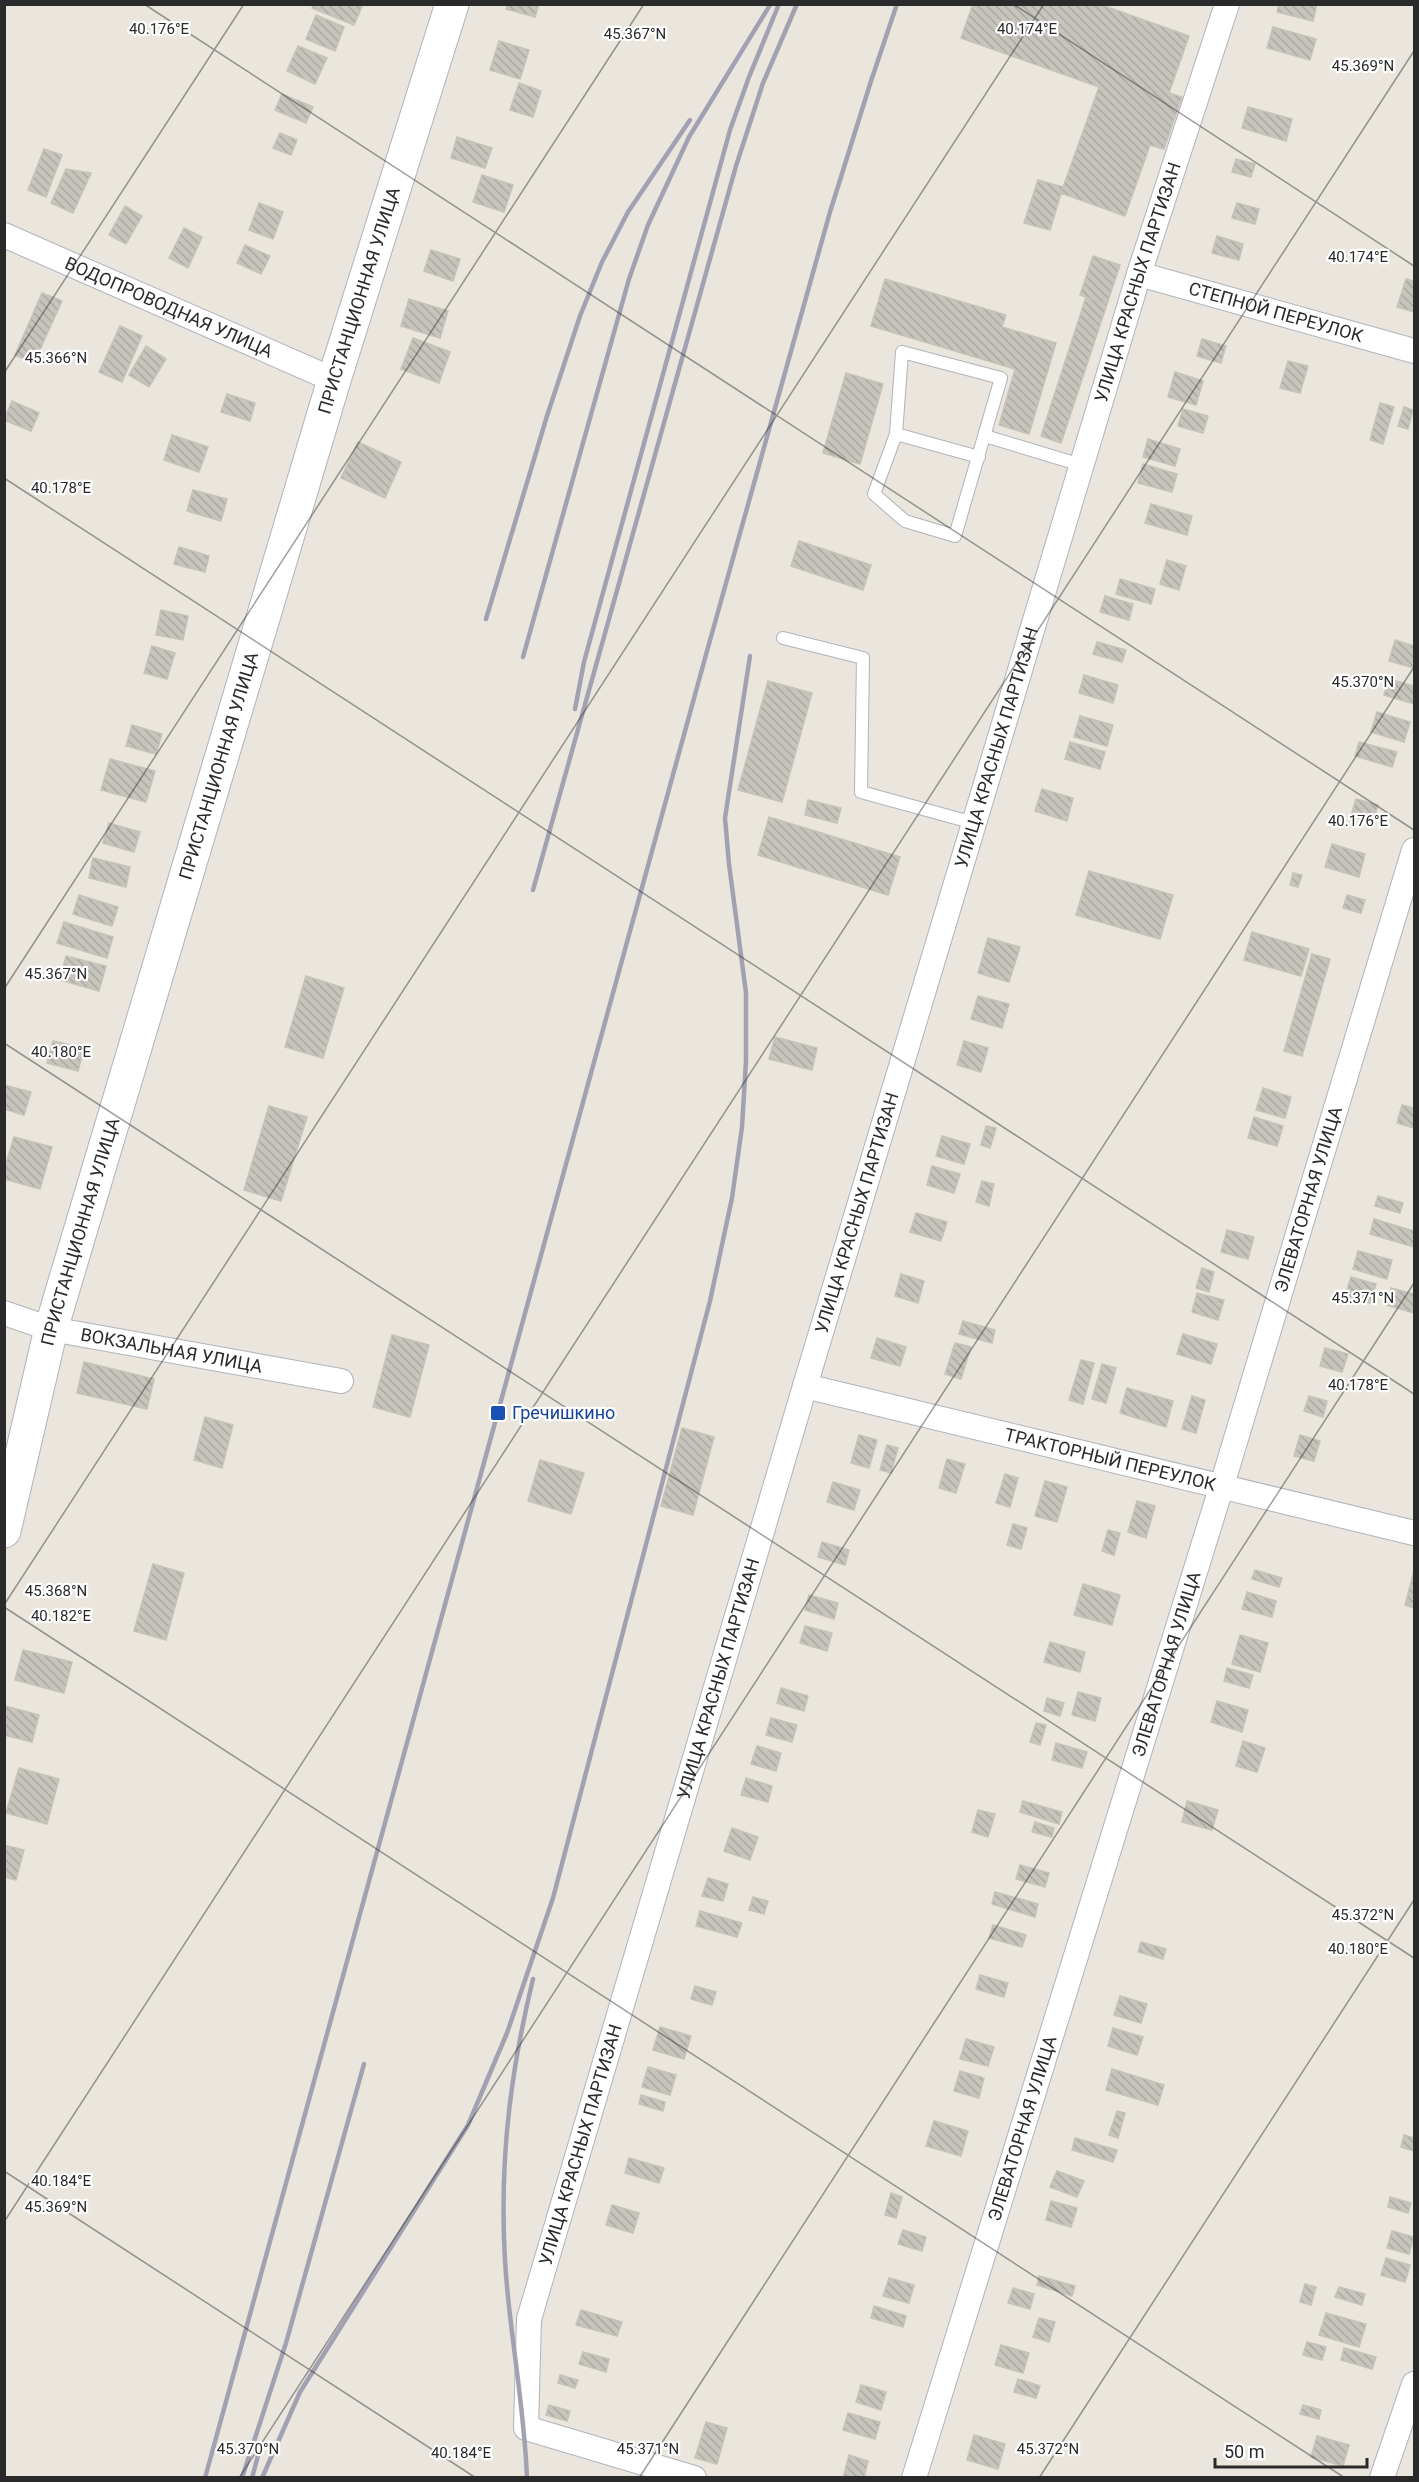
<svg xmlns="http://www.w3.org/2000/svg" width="1419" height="2482" font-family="Roboto,sans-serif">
<defs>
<pattern id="building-back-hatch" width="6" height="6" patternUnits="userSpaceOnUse" patternTransform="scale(1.5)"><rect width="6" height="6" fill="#c6c4bc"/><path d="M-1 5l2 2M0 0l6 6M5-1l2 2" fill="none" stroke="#aaa9a2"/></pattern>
</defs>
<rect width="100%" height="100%" fill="#eae6dd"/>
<!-- building -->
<path fill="url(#building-back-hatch)" stroke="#c5c2b7" stroke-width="1.5" d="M314 4H363L354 25 312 8Z
M508 4H539L535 17 506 9Z
M973 4H1099L1189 36 1169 93 1182 97 1164 149 1150 145 1125 216 1061 193 1099 87 961 38Z
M1279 4H1317L1313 21 1277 12Z
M316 15 344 27 335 51 306 39Z
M1273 27 1316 39 1310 60 1267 48Z
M499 41 529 50 520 79 490 70Z
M298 46 327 58 315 84 287 71Z
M519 83 541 91 533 117 510 110Z
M282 94 313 107 306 123 275 110Z
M1248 107 1292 119 1286 141 1242 128Z
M280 133 297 140 291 155 273 148Z
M457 137 492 148 485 168 451 158Z
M44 149 62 155 46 197 28 190Z
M1236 159 1255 164 1251 177 1232 172Z
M66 169 91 173 73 213 51 203Z
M482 175 513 185 504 212 473 202Z
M1038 180 1063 187 1050 230 1024 223Z
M259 203 283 212 273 239 249 230Z
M1237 203 1259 209 1255 224 1232 218Z
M125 206 142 216 126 244 109 235Z
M184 228 202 237 188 268 169 258Z
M1217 236 1243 244 1239 260 1212 253Z
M245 245 270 256 261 274 237 263Z
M431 250 460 259 453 281 424 271Z
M1093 256 1120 265 1107 304 1080 295Z
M885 279 1006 315 1002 327 1056 343 1029 434 999 425 1015 369 871 326Z
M1406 279 1414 281V312L1397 307Z
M42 293 62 301 34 363 15 355Z
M1086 297 1107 304 1061 443 1041 436Z
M409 299 448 311 440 338 401 326Z
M120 326 142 336 122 382 99 372Z
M413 338 450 352 439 383 401 369Z
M1202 339 1226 346 1221 363 1197 356Z
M146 346 166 359 149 387 129 375Z
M1288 361 1308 366 1300 393 1280 388Z
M1175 372 1203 381 1196 405 1168 397Z
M846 373 883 384 860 464 823 453Z
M227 394 255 403 250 421 221 412Z
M12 401 39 413 31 431 4 420Z
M1380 403 1394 407 1383 444 1370 440Z
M1404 407 1413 410 1408 429 1398 426Z
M1183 409 1208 416 1203 433 1178 426Z
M172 435 208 447 199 472 164 460Z
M1148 439 1180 449 1175 466 1143 457Z
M358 442 401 462 385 498 341 478Z
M1143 464 1177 474 1172 492 1138 483Z
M193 490 227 499 221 521 187 511Z
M1151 504 1192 516 1187 535 1145 523Z
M799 541 871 565 863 590 791 566Z
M179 547 209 556 205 572 174 564Z
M1167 560 1186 566 1179 590 1160 584Z
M1120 579 1155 589 1151 604 1116 594Z
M1105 596 1133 604 1129 620 1100 612Z
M161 610 188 616 183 640 156 635Z
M1395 640 1414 646V668L1389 661Z
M1097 642 1126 650 1122 662 1093 654Z
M152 646 175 653 167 679 144 673Z
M1084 675 1118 685 1113 703 1079 693Z
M1389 679 1414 686V704L1384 695Z
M768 681 812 693 782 802 738 790Z
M1377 712 1410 722 1404 742 1371 732Z
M1080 716 1113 725 1107 746 1074 737Z
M132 725 162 734 156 754 126 746Z
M1070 742 1105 752 1100 769 1065 759Z
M1359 742 1397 752 1392 767 1355 756Z
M110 759 155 771 146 802 101 790Z
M1042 789 1073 798 1067 821 1035 811Z
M1356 799 1378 805 1373 822 1351 816Z
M808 800 841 808 837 823 805 815Z
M769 817 900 857 888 895 758 855Z
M109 823 140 832 134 852 103 843Z
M1332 844 1365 854 1359 877 1325 867Z
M93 858 130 867 126 887 89 878Z
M1089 871 1173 895 1160 939 1076 915Z
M1293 873 1302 875 1298 887 1290 885Z
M79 895 118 907 112 926 73 914Z
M1347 895 1365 900 1361 913 1343 908Z
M64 922 113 937 107 958 57 943Z
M1252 932 1309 949 1301 976 1244 960Z
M988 938 1020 947 1009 982 978 973Z
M1312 954 1330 959 1302 1056 1284 1051Z
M66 956 106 966 99 991 60 980Z
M306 976 344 988 323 1058 285 1047Z
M978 996 1009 1004 1002 1028 971 1019Z
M775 1037 817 1048 812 1070 769 1059Z
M53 1041 84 1048 78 1071 47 1063Z
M964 1041 988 1048 981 1072 957 1065Z
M4 1085 31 1092 24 1115 4 1109Z
M1263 1088 1291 1097 1285 1118 1256 1110Z
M1402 1105 1414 1108V1128L1397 1123Z
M269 1106 307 1117 281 1201 244 1190Z
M1254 1117 1283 1126 1277 1146 1248 1138Z
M986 1126 996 1128 990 1148 981 1145Z
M942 1136 970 1144 964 1164 936 1156Z
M14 1137 52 1147 40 1189 4 1179V1170Z
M932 1166 960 1174 954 1193 927 1185Z
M982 1181 994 1184 989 1206 976 1202Z
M1378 1196 1403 1203 1400 1213 1375 1206Z
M916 1213 947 1222 941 1241 910 1232Z
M1374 1219 1414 1231V1247L1370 1234Z
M1227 1230 1254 1237 1248 1259 1221 1252Z
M1358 1251 1392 1260 1387 1279 1353 1269Z
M1202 1268 1214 1272 1209 1292 1196 1288Z
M901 1274 924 1281 918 1303 895 1296Z
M1351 1277 1376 1284 1370 1303 1345 1296Z
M1391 1288 1414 1294V1313L1386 1305Z
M1197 1293 1224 1300 1218 1320 1192 1312Z
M963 1321 995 1330 992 1343 959 1334Z
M1183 1334 1217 1344 1211 1364 1177 1354Z
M392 1335 429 1345 410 1417 373 1407Z
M877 1338 906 1347 900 1366 871 1358Z
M955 1343 971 1347 961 1379 945 1374Z
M1325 1348 1348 1354 1342 1372 1320 1366Z
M1081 1360 1094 1363 1083 1404 1069 1400Z
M84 1362 154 1379 147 1409 77 1393Z
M1102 1364 1116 1368 1106 1403 1092 1399Z
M1127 1388 1173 1401 1166 1427 1120 1413Z
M1192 1396 1205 1400 1196 1433 1182 1429Z
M1309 1396 1327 1401 1323 1417 1304 1411Z
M205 1417 233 1425 222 1468 194 1460Z
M682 1428 714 1437 693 1515 661 1506Z
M859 1435 877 1440 869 1468 851 1463Z
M1300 1435 1320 1441 1314 1461 1294 1456Z
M887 1445 898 1448 891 1473 880 1470Z
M947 1459 965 1464 956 1493 939 1488Z
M540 1460 584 1473 571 1514 528 1501Z
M1005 1474 1018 1478 1010 1507 996 1503Z
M1045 1481 1067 1487 1057 1522 1035 1516Z
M833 1482 860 1490 854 1510 827 1502Z
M1137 1501 1155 1506 1146 1538 1128 1532Z
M1013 1524 1027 1528 1021 1549 1007 1545Z
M1108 1530 1120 1533 1114 1555 1102 1551Z
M822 1542 849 1550 845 1565 818 1557Z
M153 1564 184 1573 166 1640 134 1631Z
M1255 1570 1282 1578 1279 1587 1252 1579Z
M1414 1571V1608L1405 1605Z
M1083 1584 1120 1595 1112 1625 1074 1615Z
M1247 1592 1276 1601 1272 1617 1242 1609Z
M809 1595 838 1603 834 1619 805 1610Z
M805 1626 832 1633 827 1651 800 1643Z
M1240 1635 1268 1643 1260 1672 1232 1664Z
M1050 1642 1085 1652 1080 1672 1044 1662Z
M23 1650 72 1662 64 1693 15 1680Z
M1227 1668 1253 1675 1249 1688 1224 1681Z
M781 1688 808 1696 804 1711 777 1703Z
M1078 1692 1101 1698 1095 1721 1072 1715Z
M1047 1698 1064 1703 1060 1716 1044 1711Z
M1217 1701 1248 1710 1242 1732 1211 1722Z
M5 1706 39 1715 32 1742 4 1735Z
M771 1718 797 1725 792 1742 766 1735Z
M1036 1723 1046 1725 1040 1745 1030 1742Z
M1243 1741 1265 1748 1257 1772 1236 1766Z
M1056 1743 1087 1752 1082 1768 1052 1760Z
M757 1746 781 1753 776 1771 751 1764Z
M19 1768 59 1779 47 1824 6 1813Z
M746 1778 772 1786 768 1802 741 1795Z
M1023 1801 1062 1812 1059 1824 1020 1812Z
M1187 1801 1218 1810 1212 1830 1182 1822Z
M978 1810 995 1814 988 1837 972 1832Z
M1035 1822 1054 1828 1052 1837 1032 1832Z
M732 1828 758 1837 750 1860 724 1851Z
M4 1845 24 1850 16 1880 4 1877Z
M1020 1865 1049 1873 1045 1887 1016 1879Z
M708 1878 728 1884 723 1901 702 1896Z
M995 1892 1038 1904 1035 1917 992 1904Z
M753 1897 768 1901 764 1914 749 1910Z
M700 1911 742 1923 737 1937 696 1926Z
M993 1925 1026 1935 1022 1947 989 1938Z
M1141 1942 1166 1949 1163 1959 1138 1952Z
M980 1975 1008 1983 1004 1997 976 1989Z
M695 1986 716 1992 712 2005 691 1999Z
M1120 1996 1147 2004 1141 2023 1114 2015Z
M660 2027 691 2036 684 2059 653 2050Z
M1113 2028 1143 2037 1137 2055 1108 2046Z
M966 2039 994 2047 988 2066 960 2059Z
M648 2067 676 2075 670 2095 642 2087Z
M1112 2069 1164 2085 1158 2105 1106 2090Z
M960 2071 984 2078 979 2098 954 2091Z
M641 2095 665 2102 663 2111 639 2104Z
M1117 2111 1125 2113 1118 2138 1109 2135Z
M934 2121 968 2131 961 2156 926 2146Z
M1404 2135 1414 2138V2151L1401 2147Z
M1075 2138 1117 2150 1113 2162 1072 2150Z
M629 2158 664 2168 659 2183 625 2173Z
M1057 2171 1084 2181 1077 2197 1050 2187Z
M891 2193 902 2197 896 2218 885 2215Z
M1390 2197 1411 2203 1408 2213 1388 2207Z
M1051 2201 1077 2208 1071 2227 1046 2220Z
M612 2205 639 2213 633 2233 606 2225Z
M903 2230 926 2237 922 2251 898 2244Z
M1392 2231 1414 2237 1409 2254 1387 2248Z
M1386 2258 1410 2265 1405 2282 1381 2275Z
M1039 2276 1075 2286 1072 2296 1037 2285Z
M889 2278 914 2285 909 2303 883 2296Z
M1305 2284 1316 2287 1311 2305 1300 2302Z
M1339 2287 1365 2294 1362 2305 1335 2297Z
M1013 2288 1034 2294 1030 2309 1008 2303Z
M874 2306 906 2316 903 2327 871 2318Z
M581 2310 622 2322 617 2336 576 2325Z
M1326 2313 1366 2324 1359 2347 1319 2335Z
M1039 2318 1055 2322 1049 2342 1033 2337Z
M1307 2342 1326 2347 1322 2360 1303 2355Z
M1001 2345 1029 2353 1023 2373 995 2365Z
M1344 2348 1376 2357 1372 2369 1341 2360Z
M583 2352 609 2359 606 2372 579 2364Z
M560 2375 578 2380 575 2388 558 2383Z
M1018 2379 1040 2386 1036 2398 1014 2392Z
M861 2385 886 2392 881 2410 856 2402Z
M549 2405 570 2411 567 2421 546 2415Z
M1303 2405 1321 2410 1319 2419 1300 2414Z
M848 2413 880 2422 875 2439 843 2430Z
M706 2422 727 2428 717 2464 695 2458Z
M974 2435 1005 2444 998 2469 967 2460Z
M1317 2436 1349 2445 1343 2466 1311 2457Z
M849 2455 868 2461 864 2478H843Z"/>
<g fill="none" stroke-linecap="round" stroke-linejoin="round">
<defs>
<path id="lane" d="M902 352 1001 378 955 536 905 521 874 494 896 434Z
M896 434 979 457
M985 436 1081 465
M783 638 863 658 861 792 974 823"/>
<g id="street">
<path id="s1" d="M4 235 334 380"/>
<path id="s2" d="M1139 274 1414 351"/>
<path id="s3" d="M4 1313 51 1329 341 1381"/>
<path id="s4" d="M805 1386 1414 1533"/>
<path id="s5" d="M694 2478 526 2428 529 2319 805 1386 1139 274 1227 4"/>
<path id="s6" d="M914 2478 1222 1485 1414 850"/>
<path d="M1382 2478 1414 2384"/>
</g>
<g id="secondary">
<path id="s7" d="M4 1531 51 1329 334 380 452 4"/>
</g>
</defs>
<!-- lane casing -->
<use href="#lane" stroke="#b1b2bc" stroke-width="14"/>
<!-- street casing -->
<use href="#street" stroke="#b1b2bc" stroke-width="26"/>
<!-- secondary casing -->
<use href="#secondary" stroke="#b1b2bc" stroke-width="35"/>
<!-- lane -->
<use href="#lane" stroke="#fff" stroke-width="12"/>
<!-- street -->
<use href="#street" stroke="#fff" stroke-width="24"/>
<!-- secondary -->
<use href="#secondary" stroke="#fff" stroke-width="33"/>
<!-- rail -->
<path stroke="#a1a1b2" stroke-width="4.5" d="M486 619 547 416 580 316 602 262 628 212 690 120
M523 657 629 279 648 225 689 137 770 5
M575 709 584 662 730 130 749 77 779 4
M533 890 736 166 763 83 797 4
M205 2478 707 651 830 212 871 81 897 4
M242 2478 286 2343 364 2064
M252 2478 260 2448
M262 2478 300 2392 468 2125 507 2033 553 1898 710 1301 732 1198 742 1127 746 1061V993L729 864 725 818 750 656
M527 2478C524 2397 506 2317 504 2237 501 2147 512 2066 533 1979"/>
</g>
<!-- ticks -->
<path fill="none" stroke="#2a2a2a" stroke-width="1.5" stroke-opacity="0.45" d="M144 4 1414 830M1013 4 1414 266M4 373 244 4M4 478 1414 1394M4 989 644 4M4 1043 1414 1958M4 1605 1044 4M4 1607 1345 2478M4 2171 476 2478M4 2222 1414 51M239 2478 1414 667M639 2478 1414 1283M1039 2478 1414 1900"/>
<!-- markers -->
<rect fill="#1a4fb4" stroke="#fff" stroke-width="2" x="490" y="1405" width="16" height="16" rx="3"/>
<g text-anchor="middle" stroke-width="4.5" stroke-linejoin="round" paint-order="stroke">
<!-- street labels -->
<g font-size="18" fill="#2a2a2a" stroke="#fff">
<text dy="6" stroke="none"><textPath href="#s5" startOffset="2410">УЛИЦА КРАСНЫХ ПАРТИЗАН</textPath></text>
<text dy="6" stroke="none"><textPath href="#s7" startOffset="1281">ПРИСТАНЦИОННАЯ УЛИЦА</textPath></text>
<text dy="6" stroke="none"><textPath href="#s1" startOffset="180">ВОДОПРОВОДНАЯ УЛИЦА</textPath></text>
<text dy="6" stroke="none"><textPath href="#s2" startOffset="142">СТЕПНОЙ ПЕРЕУЛОК</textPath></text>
<text dy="6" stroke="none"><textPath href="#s5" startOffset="1924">УЛИЦА КРАСНЫХ ПАРТИЗАН</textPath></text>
<text dy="6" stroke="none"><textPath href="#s7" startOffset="795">ПРИСТАНЦИОННАЯ УЛИЦА</textPath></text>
<text dy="6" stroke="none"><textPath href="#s6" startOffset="1338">ЭЛЕВАТОРНАЯ УЛИЦА</textPath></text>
<text dy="6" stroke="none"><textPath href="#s5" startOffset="1438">УЛИЦА КРАСНЫХ ПАРТИЗАН</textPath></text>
<text dy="6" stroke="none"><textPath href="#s7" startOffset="309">ПРИСТАНЦИОННАЯ УЛИЦА</textPath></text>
<text dy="6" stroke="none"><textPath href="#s3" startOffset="172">ВОКЗАЛЬНАЯ УЛИЦА</textPath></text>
<text dy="6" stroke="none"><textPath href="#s4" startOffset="314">ТРАКТОРНЫЙ ПЕРЕУЛОК</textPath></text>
<text dy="6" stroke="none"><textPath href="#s6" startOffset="852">ЭЛЕВАТОРНАЯ УЛИЦА</textPath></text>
<text dy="6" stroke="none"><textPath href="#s5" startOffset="952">УЛИЦА КРАСНЫХ ПАРТИЗАН</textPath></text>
<text dy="6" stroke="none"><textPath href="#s6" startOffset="366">ЭЛЕВАТОРНАЯ УЛИЦА</textPath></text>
<text dy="6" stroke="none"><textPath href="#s5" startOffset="466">УЛИЦА КРАСНЫХ ПАРТИЗАН</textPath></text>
</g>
<!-- transit labels -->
<g font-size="18" fill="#164399" stroke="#fff" text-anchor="start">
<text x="512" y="1419">Гречишкино</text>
</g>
</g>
<g font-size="15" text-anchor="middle" fill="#2a2a2a" stroke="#fff" stroke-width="4.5" stroke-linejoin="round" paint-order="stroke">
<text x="1027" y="34">40.174°E</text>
<text x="159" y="34">40.176°E</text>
<text x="635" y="39">45.367°N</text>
<text x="1363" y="71">45.369°N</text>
<text x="1358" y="262">40.174°E</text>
<text x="56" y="363">45.366°N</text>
<text x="61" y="493">40.178°E</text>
<text x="1363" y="687">45.370°N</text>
<text x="1358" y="826">40.176°E</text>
<text x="56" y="979">45.367°N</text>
<text x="61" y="1057">40.180°E</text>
<text x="1363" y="1303">45.371°N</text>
<text x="1358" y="1390">40.178°E</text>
<text x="56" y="1596">45.368°N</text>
<text x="61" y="1621">40.182°E</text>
<text x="1363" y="1920">45.372°N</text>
<text x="1358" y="1954">40.180°E</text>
<text x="61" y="2186">40.184°E</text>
<text x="56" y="2212">45.369°N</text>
<text x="248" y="2454">45.370°N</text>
<text x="648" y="2454">45.371°N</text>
<text x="1048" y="2454">45.372°N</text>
<text x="461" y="2458">40.184°E</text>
</g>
<!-- border -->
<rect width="1419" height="2482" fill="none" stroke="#2a2a2a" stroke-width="12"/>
<!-- scale -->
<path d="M1215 2458v9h152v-9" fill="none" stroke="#2a2a2a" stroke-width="3"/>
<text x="1224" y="2458" font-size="18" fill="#2a2a2a" stroke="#ffffff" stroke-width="4.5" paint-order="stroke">50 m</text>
</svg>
